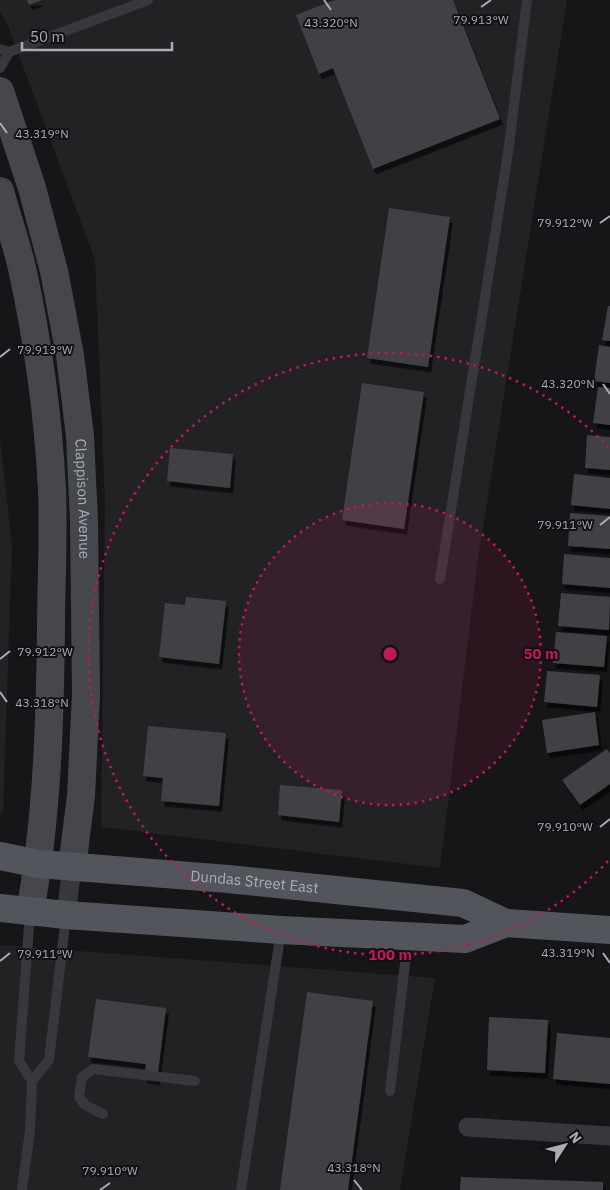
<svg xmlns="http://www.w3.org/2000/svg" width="610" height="1190" font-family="'IBM Plex Sans',sans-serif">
<defs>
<filter id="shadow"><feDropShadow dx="3" dy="5.5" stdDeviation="0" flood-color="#0009"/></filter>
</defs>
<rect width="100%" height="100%" fill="#161618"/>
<!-- built -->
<path fill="#222225" d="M0 0H567L478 559 440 868 101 827 105 503 95 260 7 23 0 12Z
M0 438 12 545 3 813H0Z
M0 945 435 978 400 1190H0Z"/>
<!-- building -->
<path fill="#404145" filter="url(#shadow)" d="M27 0H42L29 5Z
M335 0H453L500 119 373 169 333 68 319 74 296 15Z
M389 208 450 217 428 367 367 358Z
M608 306H610V341L602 340Z
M599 345 610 347V383L594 381Z
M362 383 424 392 404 529 342 520Z
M598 387 610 388V425L593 423Z
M587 435 610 437V470L585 468Z
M170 448 233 454 230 488 167 481Z
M574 474 610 478V509L571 505Z
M570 513 610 516V549L568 546Z
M564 554 610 558V588L562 584Z
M561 593 610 597 609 630 558 626Z
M186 597 226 601 219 664 159 657 165 603 185 605Z
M556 632 607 636 604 667 553 663Z
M547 671 600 675 597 707 544 702Z
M595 712 599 745 547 753 542 720Z
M148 726 226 733 219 806 161 801 163 778 143 776Z
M607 749 610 753V784L580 805 562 780Z
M280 785 342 790 339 822 278 815Z
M307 992 373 1001 348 1190H280Z
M96 999 166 1008 157 1080 144 1078 146 1064 88 1057Z
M489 1017 548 1020 545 1073 487 1070Z
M557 1033 610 1038V1084L553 1079Z
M461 1177 603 1182V1190H460Z"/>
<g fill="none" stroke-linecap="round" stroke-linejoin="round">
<!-- service -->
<path stroke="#37383d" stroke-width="10" d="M0 49 9 52 148 0
M0 68 9 52
M440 579 508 153 527 0
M32 1081 49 1060 66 917
M390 1091 408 938
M103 1114 85 1105 79 1097 82 1077 93 1069 195 1081
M22 1190 30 1130 32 1081 19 1061 30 913
M241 1190 281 931"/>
<!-- minor -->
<path stroke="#37383d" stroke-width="19" d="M66 915 72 867
M468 1127 610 1136"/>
<!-- secondary -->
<g stroke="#45474d" stroke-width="28">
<path id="s1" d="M0 91 32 188 54 271 70 355 80 436 84 521 86 694 81 796 72 867"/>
<path d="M0 191C7 217 16 242 22 268 38 341 48 414 52 489 54 535 51 583 51 629 50 724 47 818 30 912"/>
</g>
<!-- primary -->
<g stroke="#53555c" stroke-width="28">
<path id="s2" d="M0 856 39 864 228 879 463 903 506 923 610 930"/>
<path d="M0 908 66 915 281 930 465 939 506 923"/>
</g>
</g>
<!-- ticks -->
<path fill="none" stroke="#a8adb8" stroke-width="2" d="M324 0 331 10M481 7 491 0M0 123 7 133M600 223 610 216M0 357 10 349M603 384 610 394M600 525 610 517M0 659 10 651M0 692 7 702M600 827 610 819M603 953 610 963M0 961 10 953M354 1180 362 1190M100 1190 110 1183"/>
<!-- distance rings -->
<circle cx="390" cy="654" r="151" fill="#c2185b" fill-opacity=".12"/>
<g fill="none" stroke="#c2185b" stroke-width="2.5" stroke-dasharray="2.5 5">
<circle cx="390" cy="654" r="151"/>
<path d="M608 861A301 301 0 1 1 608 447"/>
</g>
<g text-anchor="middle" stroke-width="4" stroke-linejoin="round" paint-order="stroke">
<!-- street labels -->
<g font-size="15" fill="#a8adb8" stroke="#111113">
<text dy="5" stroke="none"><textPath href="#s1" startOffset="418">Clappison Avenue</textPath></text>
<text dy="5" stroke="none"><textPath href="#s2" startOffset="256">Dundas Street East</textPath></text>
</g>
</g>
<g font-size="12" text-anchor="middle" fill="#a8adb8" stroke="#111113" stroke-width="4" stroke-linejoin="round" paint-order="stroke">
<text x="481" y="24">79.913°W</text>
<text x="331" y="27">43.320°N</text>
<text x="42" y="138">43.319°N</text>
<text x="565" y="227">79.912°W</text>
<text x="45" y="354">79.913°W</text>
<text x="568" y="388">43.320°N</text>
<text x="565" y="529">79.911°W</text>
<text x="45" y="656">79.912°W</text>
<text x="42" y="707">43.318°N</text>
<text x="565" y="831">79.910°W</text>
<text x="568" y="957">43.319°N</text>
<text x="45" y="958">79.911°W</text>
<text x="354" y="1172">43.318°N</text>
<text x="110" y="1175">79.910°W</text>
</g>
<circle cx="390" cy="654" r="8" fill="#c2185b" stroke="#111113" stroke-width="2.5"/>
<g font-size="15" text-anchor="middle" font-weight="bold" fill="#c2185b" stroke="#111113" stroke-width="4" stroke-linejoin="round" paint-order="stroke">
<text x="541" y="659">50 m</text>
<text x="390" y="960">100 m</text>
</g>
<!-- north arrow -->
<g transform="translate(565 1145) rotate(54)" stroke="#111113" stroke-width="4" paint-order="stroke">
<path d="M0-4L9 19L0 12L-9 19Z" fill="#a8adb8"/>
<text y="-8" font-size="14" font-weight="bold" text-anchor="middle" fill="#a8adb8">N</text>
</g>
<!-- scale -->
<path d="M22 42v8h150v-8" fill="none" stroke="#a8adb8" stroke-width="2.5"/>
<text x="30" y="42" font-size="15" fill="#a8adb8" stroke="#111113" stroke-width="4" paint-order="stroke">50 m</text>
</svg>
